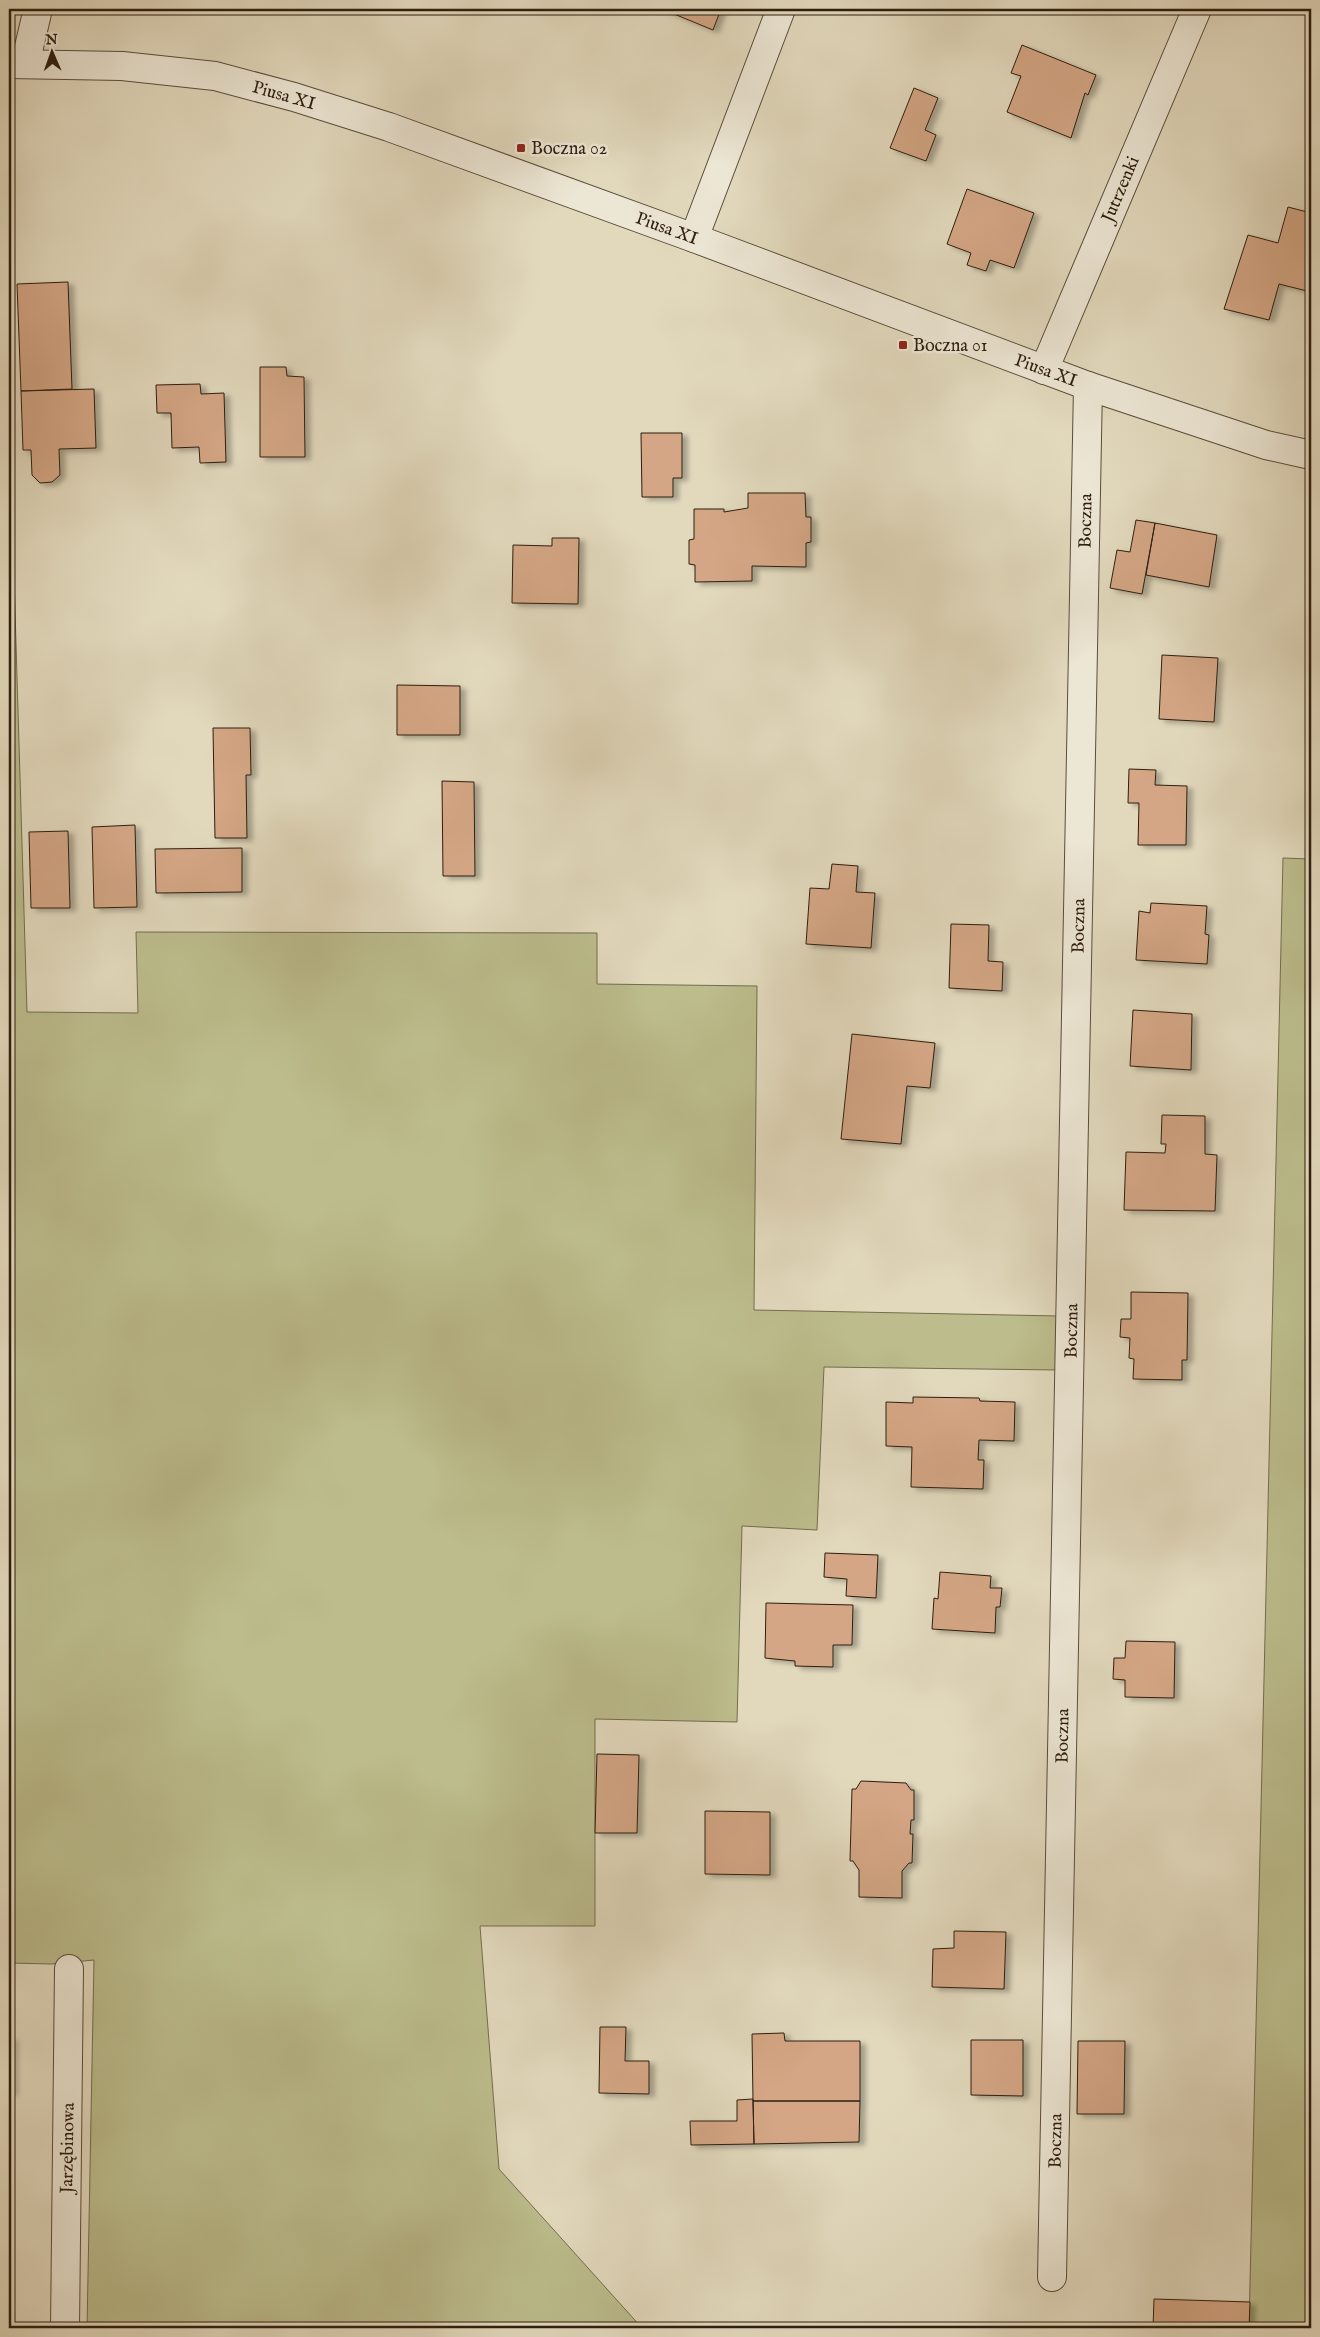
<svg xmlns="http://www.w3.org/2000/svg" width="1320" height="2337" font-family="'IM FELL English',serif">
<defs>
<filter id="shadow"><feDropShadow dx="5.5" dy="3" stdDeviation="2.5" flood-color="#0004"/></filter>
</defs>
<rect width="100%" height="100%" fill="#e2d9bd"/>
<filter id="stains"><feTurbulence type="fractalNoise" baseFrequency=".004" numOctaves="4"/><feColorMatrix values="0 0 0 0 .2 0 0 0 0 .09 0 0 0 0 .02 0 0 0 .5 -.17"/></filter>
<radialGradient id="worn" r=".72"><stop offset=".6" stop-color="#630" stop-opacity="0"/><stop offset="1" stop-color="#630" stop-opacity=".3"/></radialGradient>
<!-- green -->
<path fill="#bcbc8c" stroke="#746d4e" d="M9 408 27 1012 138 1013 136 932 597 933V984L757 986 754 1310 1059 1316 1058 1370 824 1367 817 1530 742 1526 737 1722 595 1719V1926H480L499 2169 642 2328H87L94 1960 51 1964 9 1963Z
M1283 858 1311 859V2328H1249Z"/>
<!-- building -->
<path fill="#d4a685" stroke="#2d1e0f" filter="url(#shadow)" d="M662 9H721L713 30Z
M1022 45 1096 75 1088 95 1085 93 1071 138 1007 112 1021 76 1011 73Z
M914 88 938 98 925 130 936 135 926 161 890 148Z
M967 189 1034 213 1014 268 990 260 986 271 967 265 971 253 947 244Z
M1288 207 1311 213V292L1279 284 1269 320 1224 309 1248 235 1278 243Z
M68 282 72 389 21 391 17 284Z
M260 367H286L287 376 304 377 305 457H260Z
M200 384 201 394 224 393 226 462 200 463 199 447 172 448 171 413H157L156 385Z
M94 389 96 448 59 449 60 475 52 482 40 483 32 475 31 450H23L21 391Z
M641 433H682V478H673V497H642Z
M748 493H805L806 517H811V542L806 543V567L752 566V581L695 582V565L689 564V540L694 539V509H724V512L748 508Z
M1136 520 1155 523 1142 594 1110 588 1117 550 1130 552Z
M1155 523 1217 535 1209 587 1146 575Z
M552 538H579L578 604 512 603 513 545 552 546Z
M1162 655 1218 658 1214 722 1159 719Z
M397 685 460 686V735H397Z
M213 728H250L251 775H246L247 838H215Z
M1129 769 1156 770 1155 785 1187 786 1186 845H1138L1139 803H1128Z
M442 781 474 782 475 876H443Z
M135 825 137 907 94 908 92 827Z
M68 831 70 908H31L29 832Z
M242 848V892L156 893 155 849Z
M832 864 858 866 856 892 875 893 871 948 806 944 810 888 829 889Z
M1151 903 1207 906 1205 934 1209 935 1207 964 1136 960 1139 911 1150 913Z
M951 924 989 925 988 961 1003 962 1002 991 949 988Z
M1133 1010 1192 1014 1191 1070 1130 1066Z
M852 1034 935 1043 930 1088 907 1086 901 1144 841 1139Z
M1162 1115 1205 1116V1154L1217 1155 1215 1211 1124 1210 1126 1152 1165 1153 1166 1144H1161Z
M1131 1292 1188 1293 1187 1360H1182V1380L1133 1379 1134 1359 1129 1358 1130 1338 1120 1337 1121 1319H1131Z
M913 1397 979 1398 980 1401 1015 1402 1014 1441 979 1440 978 1460H984L983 1489 911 1487 912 1447 886 1446V1402L913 1403Z
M825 1553 878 1555 876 1598 846 1596 847 1579 824 1577Z
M940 1572 991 1576 990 1588H1002L1000 1607H996L995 1633 932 1629 934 1598 938 1599Z
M766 1603 853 1605 852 1645H833V1667L795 1666V1661L765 1658Z
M1126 1641 1175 1642 1174 1698 1125 1697V1680L1113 1679 1114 1658H1125Z
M597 1754 639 1755 637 1833H595Z
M861 1781 906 1783 911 1790H914V1820H911L910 1834H913L912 1863H909L902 1871V1898L859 1897V1870L853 1861H850L852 1789H856Z
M705 1811 770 1812V1875L705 1874Z
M954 1931 1006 1932 1004 1989 932 1987 933 1949 954 1948Z
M600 2027H626L625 2061H649V2094L599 2093Z
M784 2033 785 2041H860V2101H753L752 2034Z
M9 2037H12V2093H9Z
M971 2040H1023V2096L971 2095Z
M1078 2041H1125L1124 2114H1077Z
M753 2099 754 2144 691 2145 690 2121H737V2100Z
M753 2101H860L859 2142 754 2144Z
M1154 2299 1250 2302 1249 2328H1153Z"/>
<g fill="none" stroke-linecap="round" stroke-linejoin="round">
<defs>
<path id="minor" d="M25 64 38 9
M694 238 781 9
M1044 370 1197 9
M1052 2277 1088 386
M65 2328 69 1969"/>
<path id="tertiary" d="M9 64 122 66 215 76 294 97 389 127 694 238 1088 386 1266 445 1311 455"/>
</defs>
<!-- minor casing -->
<use href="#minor" stroke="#5a4d3a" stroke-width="30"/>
<!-- tertiary casing -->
<use href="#tertiary" stroke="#5a4d3a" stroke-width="30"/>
<!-- minor -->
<use href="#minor" stroke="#ece6d4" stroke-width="28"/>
<!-- tertiary -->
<use href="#tertiary" stroke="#ece6d4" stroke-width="28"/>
</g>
<!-- markers -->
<g fill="#8f2418" stroke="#ece6d4" stroke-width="2">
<rect x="516" y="143" width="10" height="10" rx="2.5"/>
<rect x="898" y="340" width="10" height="10" rx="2.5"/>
</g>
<g text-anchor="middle" stroke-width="5" stroke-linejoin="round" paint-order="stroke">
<!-- street labels -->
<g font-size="18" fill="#2d1e0f" stroke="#ece6d4">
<text transform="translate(284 95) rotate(16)" y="6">Piusa XI</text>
<text transform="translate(1120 189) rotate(-67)" y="6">Jutrzenki</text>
<text transform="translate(667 228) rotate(20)" y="6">Piusa XI</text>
<text transform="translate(1046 370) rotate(20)" y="6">Piusa XI</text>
<text transform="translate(1085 521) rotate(-89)" y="6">Boczna</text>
<text transform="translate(1078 926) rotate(-89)" y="6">Boczna</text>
<text transform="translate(1071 1331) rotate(-89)" y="6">Boczna</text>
<text transform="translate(1062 1736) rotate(-89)" y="6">Boczna</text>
<text transform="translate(1055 2141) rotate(-89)" y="6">Boczna</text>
<text transform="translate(67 2148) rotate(-89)" y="6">Jarzębinowa</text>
</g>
<!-- poi labels -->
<g font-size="18" fill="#2d1e0f" stroke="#ece6d4" text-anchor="start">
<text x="531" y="154">Boczna 02</text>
<text x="913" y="351">Boczna 01</text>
</g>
</g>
<!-- margin -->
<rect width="1320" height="2337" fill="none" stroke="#e2d9bd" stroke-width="30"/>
<rect x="10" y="10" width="1300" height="2317" fill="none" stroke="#2d1e0f" stroke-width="2.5"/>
<rect x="15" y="15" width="1290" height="2307" fill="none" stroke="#2d1e0f"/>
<!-- north arrow -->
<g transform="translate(52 52) rotate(358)" stroke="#ece6d4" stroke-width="4" paint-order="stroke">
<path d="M0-4L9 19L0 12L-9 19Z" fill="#2d1e0f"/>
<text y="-8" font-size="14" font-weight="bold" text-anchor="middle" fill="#2d1e0f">N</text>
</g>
<rect width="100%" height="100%" filter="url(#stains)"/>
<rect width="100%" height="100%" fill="url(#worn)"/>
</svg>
